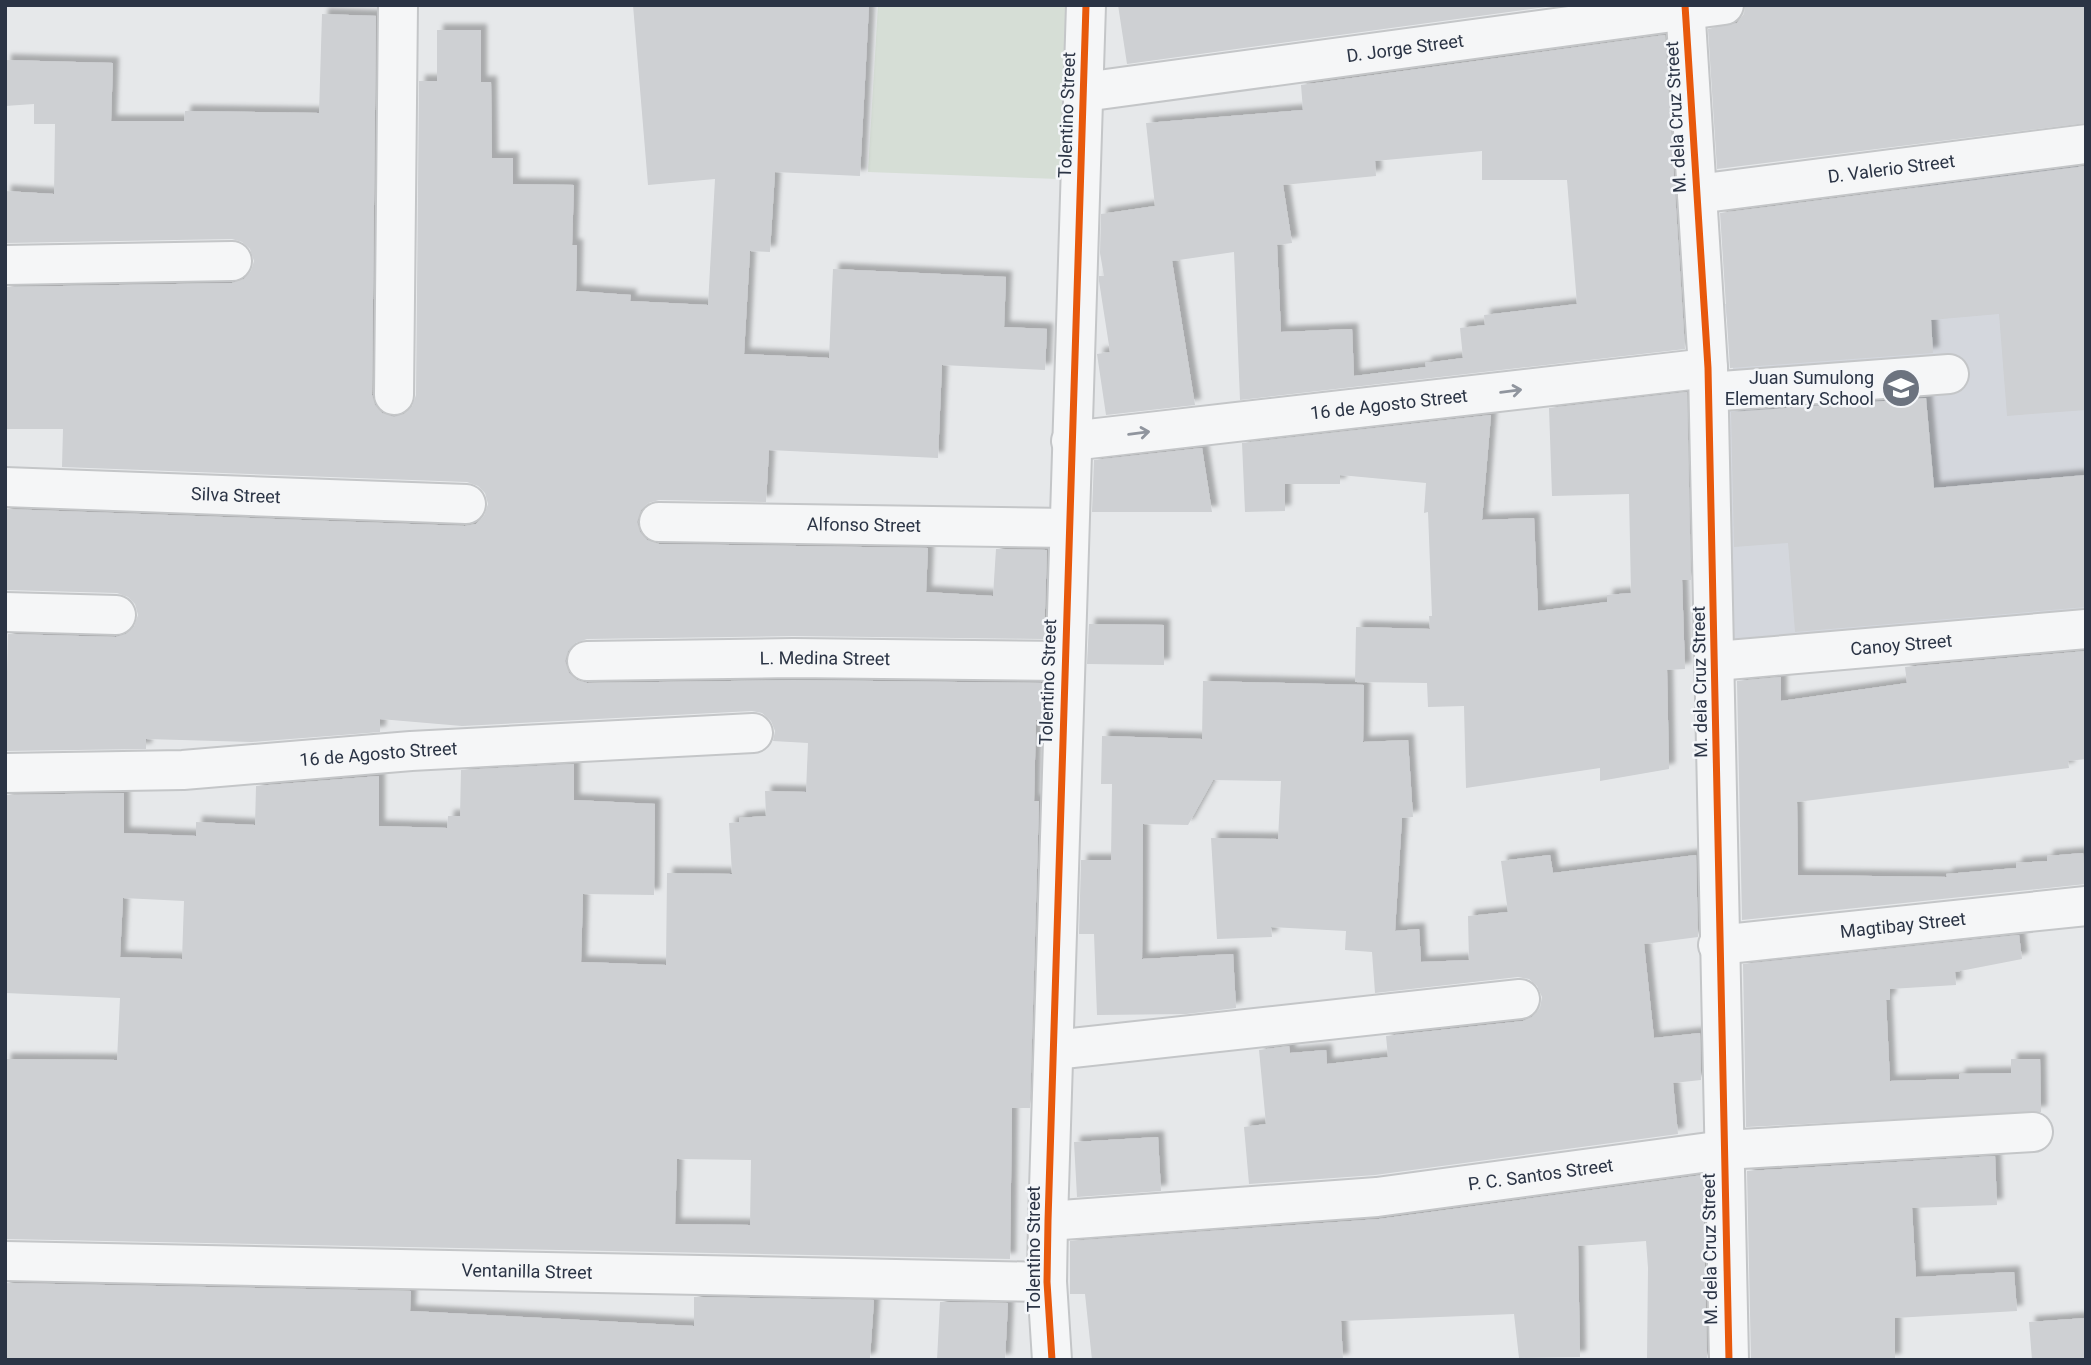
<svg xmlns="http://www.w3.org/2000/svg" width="2091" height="1365" font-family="Roboto,sans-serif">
<defs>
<filter id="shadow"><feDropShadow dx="6" dy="-6" stdDeviation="2" flood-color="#0004"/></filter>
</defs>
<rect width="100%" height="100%" fill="#e6e8ea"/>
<!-- built -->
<path fill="#d4d7dd" d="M2077 154 2086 228V613L1733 655 1716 372 1733 369 1725 304 1909 286 1919 175Z"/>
<!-- green -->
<path fill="#d6ded6" d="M878 5H1069L1059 179 868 172Z"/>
<!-- building -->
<path fill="#ced0d3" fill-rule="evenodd" filter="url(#shadow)" d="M633 5H869L860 176 775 172 770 252 750 251 744 354 829 358 833 269 1006 277 1004 327 1047 329 1045 370 942 365 938 458 769 450 766 502 659 500 648 503 641 510 637 522 640 532 647 540 659 544 928 548 926 592 993 596 996 549 1047 550 1044 639 793 636 587 639 575 643 568 651 565 661 569 673 577 680 587 683 793 680 1043 683 1042 720H1036L1034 801H1039L1030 1108H1012L1010 1259 5 1239V1059L117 1060 120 998 5 993V795L124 793V833L196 836V822L255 825 256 786 379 776V826L447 828 448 816H460L461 770 574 764V800L655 804 654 895 583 894 581 962 666 965 667 873 732 874 729 823 739 822V818L766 816 765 791 806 792 808 743 773 741 775 731 771 721 762 713 752 711 462 726 380 719V732L252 742 146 739V749L5 751 8 634 116 637 126 634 134 627 138 615 135 604 128 597 117 593 6 590 5 509 465 526 476 524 484 516 488 504 485 493 478 486 467 482 62 467 63 429H5V287L232 283 244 279 251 271 254 261 250 249 242 242 232 239 5 243V191L54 194 55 124H34V104L5 106V60L113 63 111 121H184L185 111 319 113 322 14 376 16 372 395 375 405 382 413 394 417 404 414 412 407 416 395 419 81H437V30H481V82H491L492 158H513V184L574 185 572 245H577L576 291 631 295 630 301 708 305 715 179 648 185ZM123 898 184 901 182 959 120 957ZM677 1159 751 1160 750 1225 675 1224Z
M1118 5H1560L1127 64Z
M1745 5H2086V123L1717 169 1708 29 1737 23 1744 14Z
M1665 35 1685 349 1240 400 1234 252 1172 261 1195 405 1106 415 1097 354 1110 352 1099 281V276H1104L1100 253 1101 214 1155 206 1146 123 1303 110 1301 85ZM1482 151V180H1567L1577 304 1484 315 1485 325 1460 328 1463 358 1425 363 1426 367 1354 376 1352 329 1281 332 1277 245 1292 243 1283 185 1376 176 1375 161Z
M2086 166V410L2007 416 1999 314 1931 320 1933 353 1730 368 1720 213Z
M1687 392 1691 580H1682L1685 669 1667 670 1669 769 1600 781V768L1466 788 1464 706 1428 707 1427 683 1355 682 1356 627 1430 629 1429 616H1432L1428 512 1424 513 1426 483 1340 475V484H1285V511L1245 512 1242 443 1491 415 1482 520 1534 518 1538 611 1607 602V595L1631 593 1629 494 1552 496 1549 408Z
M1926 398 1934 488 2086 475V607L1795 632 1788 543 1734 547 1731 412Z
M1202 448 1212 512H1092L1094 460Z
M1089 624 1164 625V665L1087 664Z
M2086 651V759L2068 761 2069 768 1797 802 1798 875 1947 877 1946 874 2016 868V863L2047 861V856L2083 853 2086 884 1742 920 1737 681 1781 677V701L1907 683 1905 667Z
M1203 681 1364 685 1363 742 1408 740 1413 817 1402 818 1395 931 1419 929 1421 962 1469 960 1468 916 1508 912 1501 861 1550 855 1553 873 1696 855 1698 937 1644 944 1654 1038 1700 1033 1701 1080 1673 1083 1678 1134 1375 1175 1249 1184 1244 1127 1266 1124 1259 1050 1289 1046 1290 1053 1326 1050 1327 1064 1388 1057 1386 1036 1523 1021 1532 1017 1540 1008 1542 997 1537 986 1529 979 1518 977 1375 993 1372 952 1345 950 1346 931 1271 927 1272 937 1217 939 1211 838 1278 839 1281 781 1213 780 1188 825 1143 824 1142 959 1233 954 1236 1008 1186 1014 1097 1015 1094 934H1079L1081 860H1111L1112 784H1101L1102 736 1202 739Z
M2019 935 2022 959 1955 972 1956 985 1890 989V1000H1886L1890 1081 1959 1079V1074L2011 1073V1059H2040L2041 1112 1746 1127 1743 964Z
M1158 1137 1161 1191 1077 1197 1074 1142Z
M1995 1156 1997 1205 1912 1208 1916 1277 2014 1272 2017 1311 1895 1318V1360H1751L1747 1171Z
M1703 1175 1707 1360H1647L1648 1268 1646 1241 1578 1246 1580 1357 1519 1358 1514 1314 1341 1321 1343 1360H1092L1085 1294H1070V1241L1379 1219Z
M5 1283 411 1291 410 1311 694 1326V1297L874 1300 870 1358 866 1360H5Z
M940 1302 1008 1303 1005 1360H937Z
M2086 1318V1360H2032L2029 1322Z"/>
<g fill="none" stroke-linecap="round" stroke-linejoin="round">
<defs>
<g id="minor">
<path d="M1685 5 1708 368 1729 1360"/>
<path id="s1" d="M1084 92 1724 5"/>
<path id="s2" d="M1697 194 2086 144"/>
<path d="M5 265 232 261"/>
<path d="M1709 392 1949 374"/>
<path d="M394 395 398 5"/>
<path id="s3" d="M1071 441 1708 368"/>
<path id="s4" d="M5 487 466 504"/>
<path id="s5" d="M659 522 1069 528"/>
<path d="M5 612 116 615"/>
<path id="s6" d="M587 661 793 658 1064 661"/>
<path id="s7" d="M1716 661 2086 629"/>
<path id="s8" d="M5 773 183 770 411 751 753 733"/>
<path id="s9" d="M1718 945 2086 906"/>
<path d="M1054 1050 1520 999"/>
<path id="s10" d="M1048 1221 1377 1197 1724 1150 2033 1132"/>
<path id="s11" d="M5 1261 1047 1282"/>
<path d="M1052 1360 1047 1282 1048 1221 1086 5"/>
</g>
</defs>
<!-- minor casing -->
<use href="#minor" stroke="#c4c6c8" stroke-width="42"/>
<!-- minor -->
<use href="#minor" stroke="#f5f6f7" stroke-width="38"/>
<defs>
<path id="cycleway" d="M1685 5 1708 368 1729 1360
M1052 1360 1047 1282 1048 1221 1086 5"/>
</defs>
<!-- cycleway casing -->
<use href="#cycleway" stroke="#f4f6f9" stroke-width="11"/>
<!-- cycleway -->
<use href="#cycleway" stroke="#e8590c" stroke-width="7"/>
</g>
<!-- one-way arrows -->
<defs><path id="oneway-shaft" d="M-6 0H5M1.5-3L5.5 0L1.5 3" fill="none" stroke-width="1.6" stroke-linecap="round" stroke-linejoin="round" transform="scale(1.75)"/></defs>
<g stroke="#90959e">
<use href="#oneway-shaft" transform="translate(1511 391) rotate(-7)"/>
<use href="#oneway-shaft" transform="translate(1139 433) rotate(-7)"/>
</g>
<!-- icons -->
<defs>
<symbol id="school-disc" viewBox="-11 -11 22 22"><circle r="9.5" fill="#6c737f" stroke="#f4f6f9"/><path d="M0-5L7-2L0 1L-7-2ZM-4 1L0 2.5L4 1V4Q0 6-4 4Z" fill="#fff"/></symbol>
</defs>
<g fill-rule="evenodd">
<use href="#school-disc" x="1879" y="366" width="44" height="44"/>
</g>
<g text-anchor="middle" stroke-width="5" stroke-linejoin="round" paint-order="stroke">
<!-- street labels -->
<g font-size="18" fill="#2b3445" stroke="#f4f6f9">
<text dy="6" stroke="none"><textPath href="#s1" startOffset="324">D. Jorge Street</textPath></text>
<text transform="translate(1067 115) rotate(-88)" y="6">Tolentino Street</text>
<text transform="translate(1676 117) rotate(-93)" y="6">M. dela Cruz Street</text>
<text dy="6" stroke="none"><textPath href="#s2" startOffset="196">D. Valerio Street</textPath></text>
<text dy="6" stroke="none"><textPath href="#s3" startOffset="320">16 de Agosto Street</textPath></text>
<text dy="6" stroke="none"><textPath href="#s4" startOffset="231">Silva Street</textPath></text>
<text dy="6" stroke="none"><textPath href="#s5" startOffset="205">Alfonso Street</textPath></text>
<text dy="6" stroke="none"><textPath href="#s7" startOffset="186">Canoy Street</textPath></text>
<text dy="6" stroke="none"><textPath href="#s6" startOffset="238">L. Medina Street</textPath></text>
<text transform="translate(1048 682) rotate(-88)" y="6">Tolentino Street</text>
<text transform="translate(1700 682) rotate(-91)" y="6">M. dela Cruz Street</text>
<text dy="6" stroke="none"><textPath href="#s8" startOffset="374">16 de Agosto Street</textPath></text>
<text dy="6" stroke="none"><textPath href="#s9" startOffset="186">Magtibay Street</textPath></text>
<text dy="6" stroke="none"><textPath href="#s10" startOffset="495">P. C. Santos Street</textPath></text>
<text transform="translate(1034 1249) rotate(-90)" y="6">Tolentino Street</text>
<text transform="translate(1710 1249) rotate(-91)" y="6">M. dela Cruz Street</text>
<text dy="6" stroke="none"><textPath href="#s11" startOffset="522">Ventanilla Street</textPath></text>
</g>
<!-- poi labels -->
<g font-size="18" fill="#2b3445" stroke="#f4f6f9" text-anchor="end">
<text x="1874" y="384">Juan Sumulong<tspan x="1874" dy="21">Elementary School</tspan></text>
</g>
</g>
<!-- border -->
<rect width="2091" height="1365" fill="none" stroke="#2b3445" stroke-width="14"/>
</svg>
